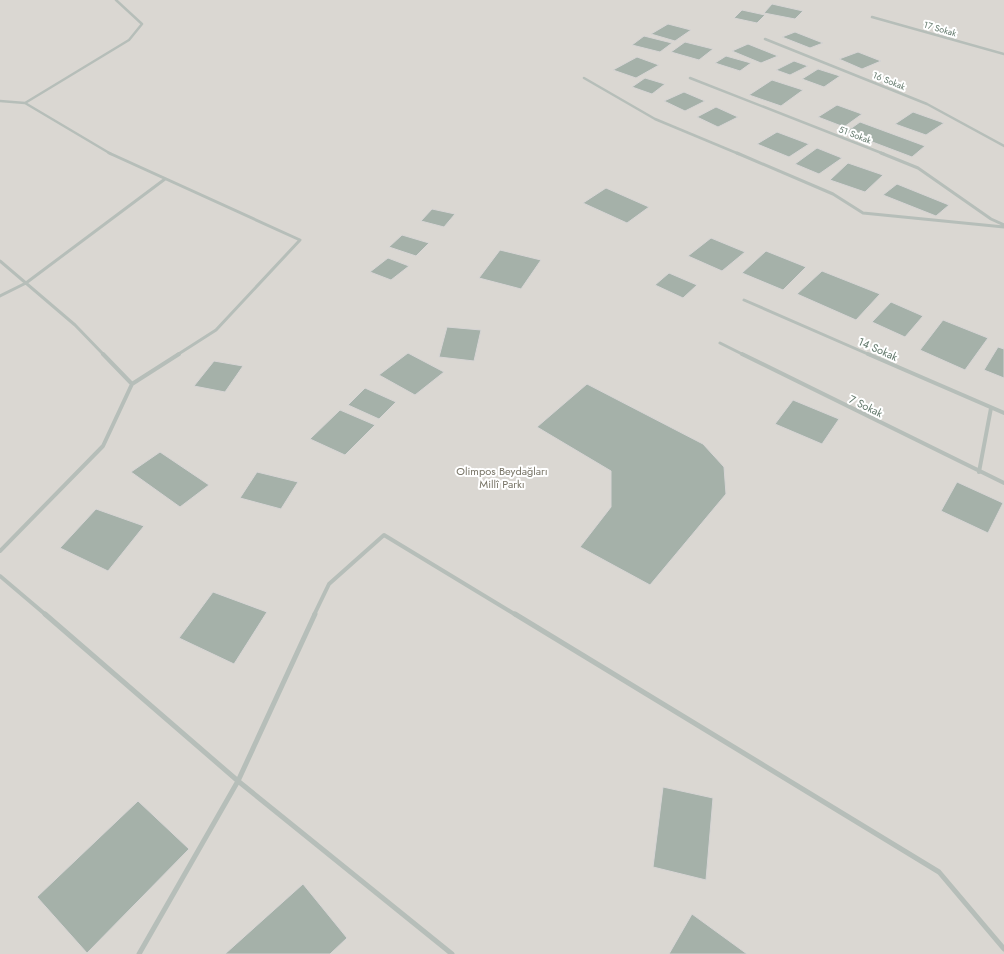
<svg xmlns="http://www.w3.org/2000/svg" width="1004" height="954" font-family="Jost,sans-serif">
<rect width="100%" height="100%" fill="#f6f3f3"/>
<!-- green -->
<path fill="#dad7d2" d="M0 0H1004V954H0Z"/>
<!-- building -->
<path fill="#a5b1a9" stroke="#d7d5d5" d="M772 4 803 11 795 19 764 13Z
M742 10 765 15 757 23 734 18Z
M668 24 691 30 675 41 651 34Z
M795 32 823 43 810 48 782 37Z
M644 36 672 43 660 52 632 45Z
M685 42 713 49 699 60 671 52Z
M748 44 778 56 761 63 732 51Z
M858 52 881 61 862 69 839 59Z
M726 56 751 63 740 71 715 63Z
M637 57 659 65 636 78 613 70Z
M794 61 808 66 790 75 776 70Z
M818 69 840 76 824 87 802 79Z
M645 78 665 84 652 94 632 87Z
M772 80 803 90 781 106 749 95Z
M684 92 705 101 685 111 664 101Z
M837 105 862 114 844 127 818 117Z
M716 107 738 117 718 127 697 117Z
M913 112 944 123 926 135 895 124Z
M860 122 925 146 912 157 846 132Z
M777 132 809 144 789 157 757 144Z
M817 148 842 158 819 174 795 164Z
M848 163 883 175 865 192 830 180Z
M897 184 949 205 936 216 883 195Z
M606 188 649 207 627 223 583 203Z
M432 209 455 214 444 227 421 221Z
M402 235 429 243 416 256 389 247Z
M711 238 745 252 722 271 688 256Z
M500 250 541 260 521 289 479 278Z
M766 251 806 267 783 290 742 273Z
M388 258 409 266 391 280 370 272Z
M822 271 880 294 856 320 797 294Z
M669 273 697 285 683 298 655 285Z
M891 302 923 316 905 337 872 322Z
M943 320 988 338 965 370 920 350Z
M447 327 481 330 474 361 439 357Z
M998 347 1004 349V378L984 370Z
M408 353 444 372 415 395 379 375Z
M214 361 243 366 225 392 194 386Z
M587 384 703 444 724 467 726 494 650 585 580 547 611 507V471L537 427Z
M365 388 396 402 379 419 348 405Z
M793 400 839 419 822 444 775 424Z
M340 410 375 425 345 455 310 439Z
M160 452 209 485 180 507 131 472Z
M257 472 298 482 281 509 240 498Z
M957 482 1003 503 988 533 941 511Z
M96 509 144 526 108 571 60 548Z
M213 592 267 612 234 664 179 638Z
M663 787 713 798 706 880 653 867Z
M138 801 189 849 87 953 37 897Z
M303 884 347 938 330 954H225Z
M692 914 747 954H669Z"/>
<g fill="none" stroke-linecap="round" stroke-linejoin="round">
<!-- street-far3 -->
<path stroke="#b6beb9" stroke-width="2.5" d="M872 17 1004 54
M765 39 927 104 1004 146
M584 78 655 119 739 154
M690 78 884 154
M0 101 25 103 111 154
M25 103 129 40 142 24 116 0"/>
<!-- street-far2 -->
<path stroke="#b6beb9" stroke-width="3" d="M109 153 300 240 216 330 177 355
M737 153 833 194 863 213 1004 227
M881 153 918 168 991 219 1004 225
M0 261 75 325 104 355
M0 296 26 283 165 179
M744 300 870 355
M720 343 744 355"/>
<!-- street-far1 -->
<path stroke="#b6beb9" stroke-width="4" d="M742 354 1004 483
M868 354 1004 413
M132 384 179 354
M979 472 991 408
M0 551 103 446 132 384 103 354
M0 576 46 615
M314 615 329 584 384 535 516 615"/>
<!-- street -->
<path stroke="#b6beb9" stroke-width="5" d="M45 614 238 781 452 954
M515 614 939 872 1004 949
M139 954 238 781 315 614"/>
</g>
<g text-anchor="middle" stroke-width="4" stroke-linejoin="round" paint-order="stroke">
<!-- far-street labels -->
<g font-size="9" fill="#647a6d" stroke="#fff">
<text transform="translate(940 29) rotate(16)" y="3">17 Sokak</text>
<text transform="translate(889 81) rotate(22)" y="3">16 Sokak</text>
<text transform="translate(855 135) rotate(21)" y="3">51 Sokak</text>
</g>
<!-- street labels -->
<g font-size="11" fill="#647a6d" stroke="#fff">
<text transform="translate(878 349) rotate(24)" y="4">14 Sokak</text>
<text transform="translate(866 406) rotate(26)" y="4">7 Sokak</text>
</g>
<!-- park labels -->
<g font-size="11" fill="#787466" stroke="#fff">
<text x="502" y="475">Olimpos Beydağları<tspan x="502" dy="13">Millî Parkı</tspan></text>
</g>
</g>
</svg>
